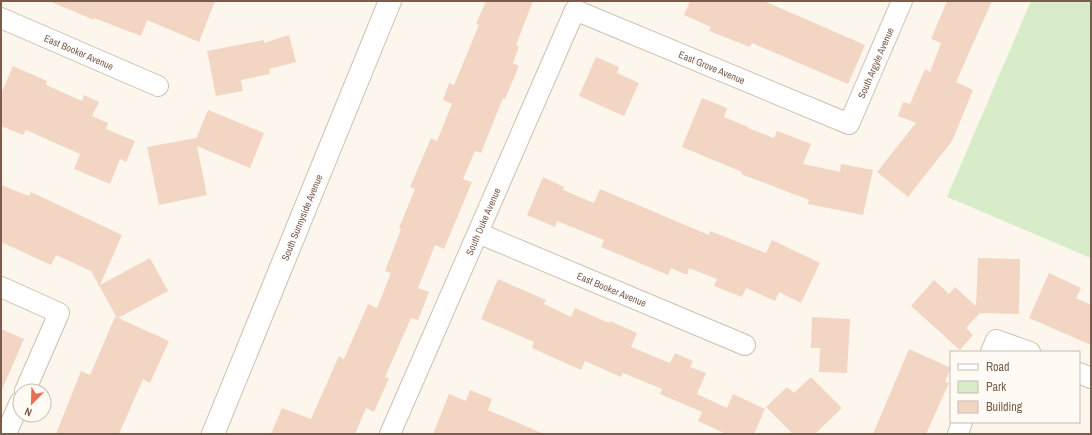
<svg xmlns="http://www.w3.org/2000/svg" width="1092" height="435" font-family="'Archivo Narrow',sans-serif">
<rect width="100%" height="100%" fill="#fdf6ec"/>
<!-- green -->
<path fill="#d8ecc9" d="M1031 1H1091V258L947 197Z"/>
<!-- building -->
<path fill="#f3d5c3" d="M49 1H215L199 42 147 20 141 36 94 18V20Z
M486 1H533L516 45 519 47 513 63 519 66 505 99 503 98 481 153 475 151 463 179 472 182 444 249 435 245 418 288 429 292 418 320 411 318 385 377 389 378 374 412 366 408 355 434H271L282 408 311 419 339 356 344 359 368 304 377 308 391 273 385 271 401 229 399 228 415 189 410 187 431 138 437 141 452 104 443 100 449 83 454 85 479 25 476 24Z
M690 1H764L865 45 848 84 752 43 750 47 709 31 711 27 684 15Z
M947 1H992L956 82 973 90 952 141 908 197 877 172 916 123 898 116 903 102 910 104 925 69 930 72 941 43 931 39Z
M289 35 296 62 269 69 270 74 241 80 243 91 216 96 207 51 264 40V43Z
M596 57 619 67 617 73 639 83 624 116 579 96Z
M13 66 47 81 46 85 82 101 84 95 99 102 92 116 108 123 106 129 135 141 126 162 120 159 110 184 74 169 80 154 26 130 23 135 1 126V94Z
M702 98 727 108 724 117 748 127V128L774 138 777 131 811 144 803 164 840 172 841 164 873 170 863 215 808 204 809 200 741 174 742 172 682 147Z
M208 110 264 133 250 168 197 146 207 195 159 205 147 147 196 138V139Z
M543 177 564 187 563 190 594 203 600 189 709 235 710 231 766 253 772 240 820 263 801 303 779 292 775 301 746 288 742 297 714 286 717 279 689 268 687 275 671 268 668 275 601 247 604 240 557 221 555 227 527 215Z
M1 185 29 196 31 192 122 235 100 285 150 258 168 291 118 318 169 341 150 383 143 379 119 434H56L81 371 90 375 115 317 117 318 91 271 56 255 51 265 1 242Z
M978 258 1020 259 1019 314 980 313 966 328 973 335 960 350 911 306 934 280 949 294 955 287 976 306Z
M1049 273 1081 288 1076 298 1091 305V345L1029 318Z
M498 279 546 300 544 304 571 317 575 308 609 323 610 321 637 333 631 347 670 363 675 353 693 361 690 367 706 373 697 394 727 408 733 394 765 409 754 434H726L698 421 702 412 660 394 662 389 623 373 621 377 585 361 581 370 532 348 534 342 481 319Z
M812 317 850 319 847 373 819 372 820 348H811Z
M1 329 24 339 1 392Z
M909 349 951 368 945 382 949 383 926 434H873Z
M811 377 842 408 815 434H793L766 407 787 387 794 393Z
M470 390 492 399 488 410 544 434H433L449 394 466 401Z"/>
<g fill="none" stroke-linecap="round" stroke-linejoin="round">
<defs>
<g id="minor">
<path id="s1" d="M1 18 158 86"/>
<path id="s2" d="M478 233 745 345"/>
<path d="M1 287 59 313 25 391"/>
<path d="M991 352 996 340 1030 352"/>
<path d="M1079 373 1091 378"/>
<path d="M6 434 20 402"/>
<path id="s3" d="M390 434 575 10 849 124 902 1"/>
<path d="M958 434 962 422"/>
</g>
<g id="tertiary">
<path id="s4" d="M213 434 390 1"/>
</g>
</defs>
<!-- minor casing -->
<use href="#minor" stroke="#d1beb0" stroke-width="22"/>
<!-- tertiary casing -->
<use href="#tertiary" stroke="#d1beb0" stroke-width="24"/>
<!-- minor -->
<use href="#minor" stroke="#fff" stroke-width="20"/>
<!-- tertiary -->
<use href="#tertiary" stroke="#fff" stroke-width="22"/>
</g>
<g text-anchor="middle" stroke-width="3" stroke-linejoin="round" paint-order="stroke">
<!-- street labels -->
<g font-size="10" fill="#7a5c4d" stroke="#fffaf3">
<text dy="4" stroke="none"><textPath href="#s1" startOffset="85">East Booker Avenue</textPath></text>
<text dy="4" stroke="none"><textPath href="#s3" startOffset="826">South Argyle Avenue</textPath></text>
<text dy="4" stroke="none"><textPath href="#s3" startOffset="611">East Grove Avenue</textPath></text>
<text dy="4" stroke="none"><textPath href="#s4" startOffset="234">South Sunnyside Avenue</textPath></text>
<text dy="4" stroke="none"><textPath href="#s3" startOffset="232">South Duke Avenue</textPath></text>
<text dy="4" stroke="none"><textPath href="#s2" startOffset="145">East Booker Avenue</textPath></text>
</g>
</g>
<!-- border -->
<rect width="1092" height="435" fill="none" stroke="#7a5c4d" stroke-width="4"/>
<!-- legend -->
<rect x="950" y="351" width="130" height="72" fill="#fffaf3" stroke="#cabbb1"/>
<rect x="958" y="364" width="20" height="6" fill="#ffffff" stroke="#cabbb1"/>
<text x="986" y="371" font-size="12" fill="#7a5c4d">Road</text>
<rect x="958" y="381" width="20" height="12" fill="#d8ecc9" stroke="#cabbb1"/>
<text x="986" y="391" font-size="12" fill="#7a5c4d">Park</text>
<rect x="958" y="401" width="20" height="12" fill="#f3d5c3" stroke="#cabbb1"/>
<text x="986" y="411" font-size="12" fill="#7a5c4d">Building</text>
<!-- north arrow -->
<g transform="translate(32 403) rotate(203)"><circle r="19" fill="#fffaf3" stroke="#cabbb1"/>
<path d="M0-3L7 15L0 10L-7 15Z" fill="#e76f51"/>
<text y="-6" font-size="11" font-weight="bold" text-anchor="middle" fill="#7a5c4d">N</text>
</g>
</svg>
